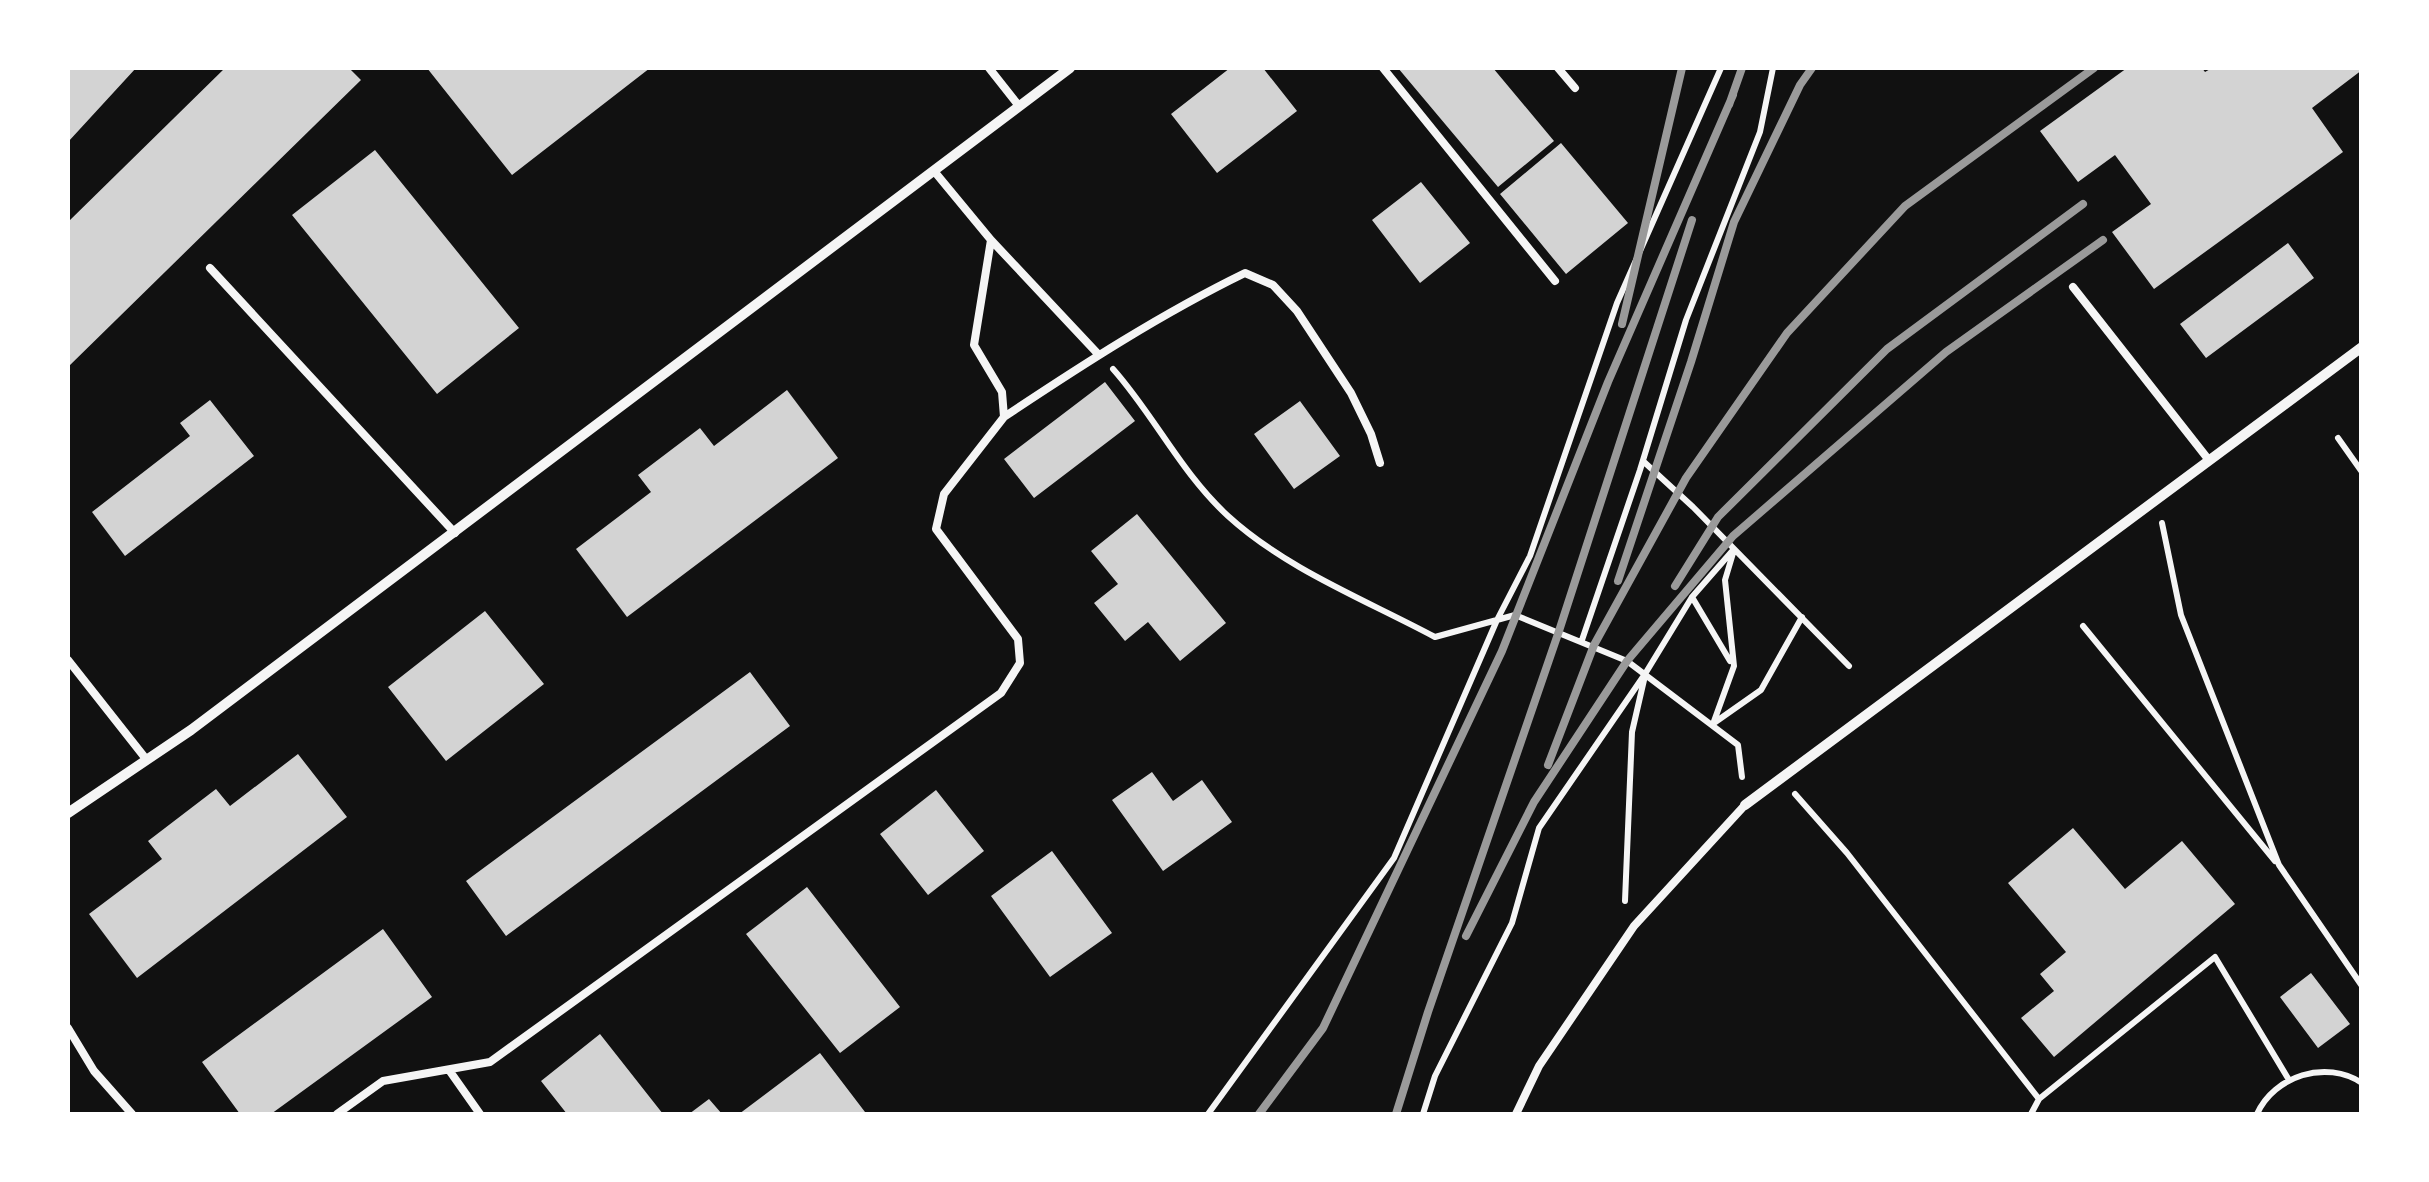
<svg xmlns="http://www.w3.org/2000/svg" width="2429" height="1182" font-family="'Work Sans',sans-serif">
<rect width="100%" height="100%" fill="#111"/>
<!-- building -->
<path fill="#d3d3d3" d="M68 68H136L68 142Z
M225 68H349L361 80 68 367V222Z
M427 68H650L512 175Z
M1230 68H1263L1297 111 1217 173 1171 114Z
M1398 68H1493L1554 141 1498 187Z
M2127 68H2202L2205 72 2212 68 2362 70 2312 108 2343 152 2154 289 2112 232 2151 204 2115 155 2078 182 2040 131Z
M1561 143 1628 223 1566 274 1500 194Z
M375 150 519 328 437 394 292 215Z
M1421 182 1470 243 1420 283 1372 220Z
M2288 243 2314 278 2206 358 2180 324Z
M1105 382 1135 421 1034 498 1004 459Z
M787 390 838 458 627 617 576 549 651 492 638 475 700 428 714 446Z
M210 400 254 456 125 556 92 512 190 436 180 423Z
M1300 401 1340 456 1294 489 1254 434Z
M1137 514 1226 623 1180 661 1148 622 1125 641 1094 603 1118 584 1091 551Z
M485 611 544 684 446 761 388 687Z
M750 672 790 726 506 936 466 881Z
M298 754 347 817 137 978 89 914 162 859 148 841 216 789 230 806Z
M1152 772 1173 801 1202 780 1232 822 1163 871 1112 800Z
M936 790 984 851 928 895 880 834Z
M2073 828 2125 889 2182 841 2235 904 2054 1057 2021 1018 2054 991 2040 974 2066 952 2008 883Z
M1052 851 1112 933 1050 977 991 896Z
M807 887 900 1007 840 1053 746 934Z
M383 929 432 997 271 1114H240L202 1062Z
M2311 973 2350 1024 2318 1048 2280 997Z
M600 1034 663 1114H567L541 1081Z
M820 1053 865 1112 862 1114H739Z
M709 1099 722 1114H689Z"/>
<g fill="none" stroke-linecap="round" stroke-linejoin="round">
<!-- path -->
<path stroke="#f5f5f5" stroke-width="6" d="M1113 369C1154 415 1181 473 1228 516 1286 569 1366 600 1435 637L1515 615 1627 661 1738 745 1742 777
M2338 438 2362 472
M1643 461 1693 507 1849 666
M2162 523 2181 615 2279 865 2362 986
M1692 597 1730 661
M2083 626 2275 861
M1582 640 1640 470 1686 320 1760 132 1773 68
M1714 723 1761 690 1802 617
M1713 724 1734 666 1725 580 1734 550
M1795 794 1847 853 2039 1099 2215 957 2289 1080
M1625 901 1632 732 1644 680
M1208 1114 1394 858 1497 620 1530 556 1617 303 1721 68
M1423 1114 1435 1076 1512 923 1539 828 1645 674 1692 597 1734 549
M2031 1114 2039 1099
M2257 1114C2274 1076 2326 1059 2362 1083"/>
<!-- service -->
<path stroke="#f5f5f5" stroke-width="8" d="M989 68 1019 106
M1383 68 1555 281
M1558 68 1575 88
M991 240 1098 354
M210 268 455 533
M2073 287 2208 459
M1004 417C1082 365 1161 314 1245 273L1273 285 1297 311 1351 393 1371 434 1380 463
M68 660 146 759
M68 1028 94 1071 132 1114
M449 1070 480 1114
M337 1114 383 1081 490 1062 1001 693 1020 663 1018 639 936 529 944 494 1004 417 1002 392 974 345 991 240 934 171
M1516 1114 1539 1066 1634 926 1745 805"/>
<!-- minor -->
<path stroke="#f5f5f5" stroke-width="10" d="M1745 805 2362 347
M68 813 191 730 1070 68"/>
<!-- rail -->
<path stroke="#9a9a9a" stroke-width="8" d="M1729 105 1742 68
M1622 324 1682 68
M1618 581 1691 362 1734 222 1800 85 1812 68
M1675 586 1718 517 1887 349 2083 204
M1548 765 1594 645 1686 478 1787 333 1905 206 2094 68
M1466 936 1534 802 1627 661 1733 536 1946 352 2103 240
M1259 1114 1323 1028 1502 651 1608 382 1733 95
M1396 1114 1428 1012 1559 631 1692 220"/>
</g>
<!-- border -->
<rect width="2429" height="1182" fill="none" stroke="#ffffff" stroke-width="140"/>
</svg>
